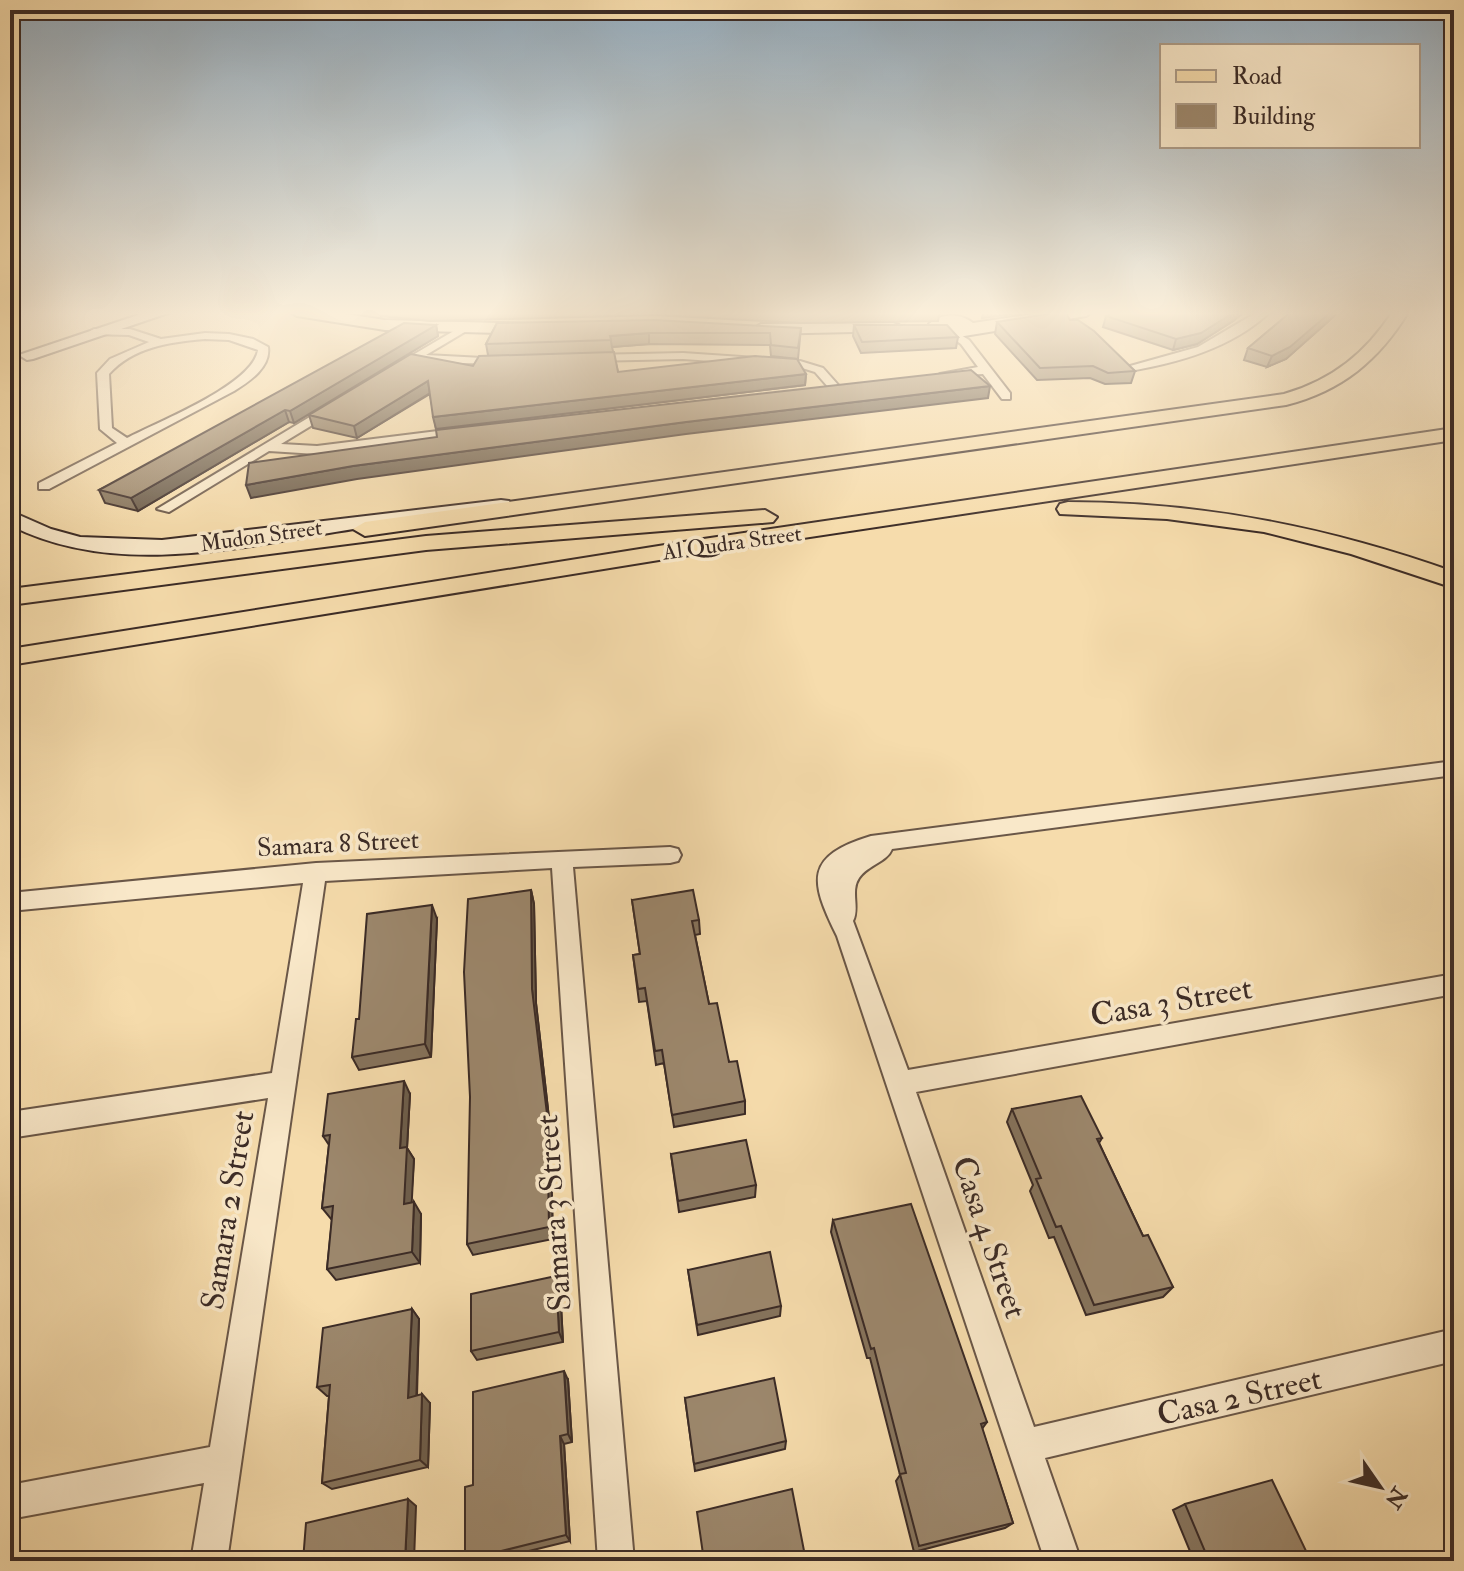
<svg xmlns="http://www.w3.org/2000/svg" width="1464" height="1571" font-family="'IM FELL Double Pica',serif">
<rect width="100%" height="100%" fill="#f6dcac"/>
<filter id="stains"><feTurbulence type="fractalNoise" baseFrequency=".0025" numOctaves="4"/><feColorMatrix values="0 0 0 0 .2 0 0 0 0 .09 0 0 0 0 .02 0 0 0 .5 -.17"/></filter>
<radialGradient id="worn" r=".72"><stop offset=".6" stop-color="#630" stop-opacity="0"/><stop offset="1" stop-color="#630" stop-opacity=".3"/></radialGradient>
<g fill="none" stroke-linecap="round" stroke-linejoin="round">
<defs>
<path id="street" d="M1259 311H1271C1234 347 1179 363 1129 371L1123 368 1198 347Z
M464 325 468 326V330L426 355 502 359 508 362 506 364 412 362 406 359Z
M94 329H130L161 339 205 333 229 334 253 339 268 347C271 367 250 381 234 391L49 489H39V483L117 443 100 429 97 373 110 359 149 342 129 335 90 334 89 332ZM205 339 229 340 258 350C253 385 157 422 127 438L112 428 109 374C133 347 170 342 205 339Z
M951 329 969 340 1010 393V399H1002L983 374 942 376 940 374 978 367 961 344 947 334V330Z
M683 353 800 361 823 368 839 386 829 388 815 372 799 367 683 359 590 361 584 358 590 355Z
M333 403 337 404V410L281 444 317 446 462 428 468 432 462 436 317 454 269 451 169 512 157 509Z
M1454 761V775L892 849C887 862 868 865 859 878 850 891 860 908 853 921L908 1070 1454 974V994L916 1092 1034 1427 1454 1329V1361L1045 1458 1081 1561H1045L837 936C809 880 805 856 871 836Z
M670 847 678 849 681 855 678 861 670 863 573 867 634 1561H598L552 868 325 881 227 1561H191L204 1483 10 1519V1485L210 1447 268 1098 10 1138V1112L272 1073 303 883 10 911V893L316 863Z"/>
<path id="secondary" d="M150 311H174L33 359 27 360 19 355Z
M289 311H326L385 320 534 324 542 329 534 334 385 330 297 316Z
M1054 311H1094L1086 316 958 337 932 331 929 324C941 313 960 313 973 323Z
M893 323 899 325V331L761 334 753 329 761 324Z
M501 500 509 501 512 506 509 511C470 520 427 518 387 524 266 540 125 584 10 525V511L51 529 80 537 162 540Z"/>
<path id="primary" d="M1393 311H1409C1379 360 1342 391 1286 405L365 536 353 529 365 522 1284 394C1332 380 1366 353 1393 311Z
M1454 428V440L690 555 10 665V649L690 541Z
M1068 502C1202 502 1328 527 1454 572V588L1351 554 1264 532 1167 519 1060 514 1057 509 1060 504Z
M765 510 777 517 773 522 426 550 10 605V589L426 536Z"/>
</defs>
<!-- street casing -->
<use href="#street" stroke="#6a5748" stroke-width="4"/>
<!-- secondary casing -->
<use href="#secondary" stroke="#3b2b26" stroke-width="4"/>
<!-- primary casing -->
<use href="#primary" stroke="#3b2b26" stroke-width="4"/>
<!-- street -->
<use href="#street" fill="#f9e8c9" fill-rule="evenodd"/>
<!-- secondary -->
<use href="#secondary" fill="#f9e8c9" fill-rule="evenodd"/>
<!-- primary -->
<use href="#primary" fill="#f6dcac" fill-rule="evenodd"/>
</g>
<!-- wall -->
<path fill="#86745d" stroke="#3b2b26" stroke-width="2" d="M380 311H940L938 321 802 323 655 315 430 321 381 316Z
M1292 311H1340L1286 359 1267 367 1244 360 1248 348Z
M1106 316 1233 321 1197 344 1173 350 1103 327Z
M1070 320 1135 371 1131 383 1105 384 1090 378 1037 380 995 334 997 322Z
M497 323 801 328 798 359 771 356 770 345 649 344 612 347 618 372 806 374 805 385 436 429 430 394 357 438 313 428 309 415 473 366 488 355 486 344Z
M436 325 438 336 294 423 289 422 138 511 105 503 99 490Z
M854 325 958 337 956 348 861 353 853 336Z
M531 890 534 904 536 1003 550 1127 553 1239 473 1255 467 1244Z
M632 900 699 920 700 934 695 935 709 1004 729 1062 745 1101V1114L674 1127 664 1063 656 1065 647 1001 639 1002 633 955 640 954Z
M437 919 431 1057 359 1070 352 1057 359 1019Z
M410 1094 407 1148 414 1159 411 1202 421 1214 420 1263 336 1280 327 1269 332 1220 322 1208 329 1145 323 1136Z
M1012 1109 1102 1138 1099 1143 1143 1236 1173 1287 1163 1297 1086 1315 1054 1237 1049 1238 1030 1191 1033 1185 1007 1122Z
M671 1154 756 1185 755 1197 679 1212Z
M833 1220 987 1422 982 1429 1013 1523 1005 1528 914 1552 896 1481 900 1475 870 1358H867L831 1232Z
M688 1270 781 1306 780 1316 698 1335Z
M556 1276 560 1287 563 1342 477 1360 471 1351Z
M412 1309 419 1319 417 1396 430 1403 428 1467 332 1489 322 1483 329 1396H327L317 1387Z
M568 1380 572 1442 564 1444 570 1541 488 1561H466L465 1560 473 1485Z
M685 1398 786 1441 785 1449 695 1471Z
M1185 1504 1307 1553 1281 1561H1194L1173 1510Z"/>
<!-- shaded-wall -->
<path fill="#6d5e4c" stroke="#3b2b26" stroke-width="2" d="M983 311H1035L982 318Z
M1236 311H1246L1233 321 1197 344 1173 350 1176 339Z
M1332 311H1340L1286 359 1267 367 1272 356Z
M436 325 438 336 294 423 290 411Z
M649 333V344L612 347 610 336Z
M806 374 805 385 436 429 433 417Z
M428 381 430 393 357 438 354 426Z
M990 386 988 398 686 434 357 479 251 498 246 485 353 466 686 422Z
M285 410 289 422 138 511 131 498Z
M531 890 534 904 536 1003 550 1127 553 1239 549 1227 532 989Z
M432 905 437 919 431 1057 425 1044Z
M404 1081 410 1094 407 1148 414 1159 411 1216 404 1204 400 1148Z
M414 1202 421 1214 420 1263 412 1252Z
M556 1276 560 1287 563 1342 559 1332Z
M412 1309 419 1319 416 1406 408 1398Z
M564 1371 568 1380 572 1442 568 1434Z
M422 1394 430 1403 428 1467 420 1460Z
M560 1436 564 1444 570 1541 566 1535Z
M408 1499 416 1506 414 1561H405Z"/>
<!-- building -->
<path fill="#9c876c" stroke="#3b2b26" stroke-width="2" d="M784 311H864L803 312Z
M1065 311 1070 320H1078L1094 331 1135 371 1108 373 1093 366 1040 368 997 322Z
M1118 311H1236L1201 333 1176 339 1106 316Z
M1292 311H1332L1290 347 1272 356 1248 348Z
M654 320 801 328 798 348 771 345 770 333H649L610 336 611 340 486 344 497 323Z
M404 323 436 325 290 411 285 410 131 498 99 490Z
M854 325H947L958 337 862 342Z
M614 352 618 372 755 356 797 359 806 374 433 417 428 381 354 426 309 415 411 354 473 366 479 356Z
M971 370 990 386 686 422 353 466 246 485 249 463 437 437 436 430Z
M531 890 532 989 547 1114 549 1227 467 1244 470 1097 464 972 468 899Z
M693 890 699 920 692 921 709 1004 717 1003 729 1062 737 1061 745 1101 672 1115 662 1050 655 1051 645 988 638 989 633 955 640 954 632 900Z
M432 905 425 1044 352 1057 356 1019H359L367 914Z
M404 1081 400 1148 407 1147 404 1204 414 1202 412 1252 327 1269 333 1206 322 1208 330 1135 323 1136 328 1094Z
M1081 1096 1102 1138 1097 1139 1143 1236 1148 1235 1173 1287 1094 1305 1061 1226 1056 1227 1036 1179 1041 1178 1012 1109Z
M746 1140 756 1185 678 1201 671 1154Z
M911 1204 987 1422 981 1424 1013 1523 919 1546 900 1474 906 1473 874 1348 871 1349 833 1220Z
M770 1252 781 1306 697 1325 688 1270Z
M556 1276 559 1332 471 1351V1294Z
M412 1309 408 1398 422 1394 420 1460 322 1483 330 1385 317 1387 323 1328Z
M564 1371 568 1434 560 1436 566 1535 465 1560V1487L473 1485V1392Z
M774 1378 786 1441 694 1464 685 1398Z
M1272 1480 1307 1553 1278 1561H1209L1185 1504Z
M792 1489 806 1561H704L697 1512Z
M408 1499 405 1561H303L306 1523Z"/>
<!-- sky -->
<linearGradient id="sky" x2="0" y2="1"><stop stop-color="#94acbe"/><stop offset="0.59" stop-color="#fbefda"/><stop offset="1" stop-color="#fbefda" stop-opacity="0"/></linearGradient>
<rect width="1464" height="531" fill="url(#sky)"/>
<g text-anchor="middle" stroke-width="7" stroke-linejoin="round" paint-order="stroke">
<!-- far-street labels -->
<g font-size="22" fill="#3b2b26" stroke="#f9e8c9">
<text transform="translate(261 535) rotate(-8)" y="8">Mudon Street</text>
<text transform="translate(732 542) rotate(-8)" y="8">Al Qudra Street</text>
</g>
<!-- street labels -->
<g font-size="26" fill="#3b2b26" stroke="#f9e8c9">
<text transform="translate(338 843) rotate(-3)" y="9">Samara 8 Street</text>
</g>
<!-- near-street labels -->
<g font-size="32" fill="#3b2b26" stroke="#f9e8c9">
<text transform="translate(1171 1001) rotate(-10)" y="11">Casa 3 Street</text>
<text transform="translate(227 1210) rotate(-81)" y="11">Samara 2 Street</text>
<text transform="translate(553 1213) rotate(-94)" y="11">Samara 3 Street</text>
<text transform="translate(990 1237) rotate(71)" y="11">Casa 4 Street</text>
<text transform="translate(1239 1396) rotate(-13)" y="11">Casa 2 Street</text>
</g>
</g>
<!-- margin -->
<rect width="1464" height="1571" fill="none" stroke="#f6dcac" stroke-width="40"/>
<rect x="12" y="12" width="1440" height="1547" fill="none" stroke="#3b2b26" stroke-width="4"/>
<rect x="20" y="20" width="1424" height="1531" fill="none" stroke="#3b2b26" stroke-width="2"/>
<!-- legend -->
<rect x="1160" y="44" width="260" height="104" fill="#f9e8c9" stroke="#ad9c88" stroke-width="2"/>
<rect x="1176" y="70" width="40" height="12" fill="#f6dcac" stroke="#ad9c88" stroke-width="2"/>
<text x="1232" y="84" font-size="24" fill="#3b2b26">Road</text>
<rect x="1176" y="104" width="40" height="24" fill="#9c876c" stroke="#ad9c88" stroke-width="2"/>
<text x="1232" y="124" font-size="24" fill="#3b2b26">Building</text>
<!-- north arrow -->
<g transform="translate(1380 1487) rotate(124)" stroke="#f9e8c9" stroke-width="6" paint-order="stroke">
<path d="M0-6L14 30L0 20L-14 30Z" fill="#3b2b26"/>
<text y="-12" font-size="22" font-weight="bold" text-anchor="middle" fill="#3b2b26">N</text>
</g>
<rect width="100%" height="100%" filter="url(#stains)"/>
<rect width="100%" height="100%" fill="url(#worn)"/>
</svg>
